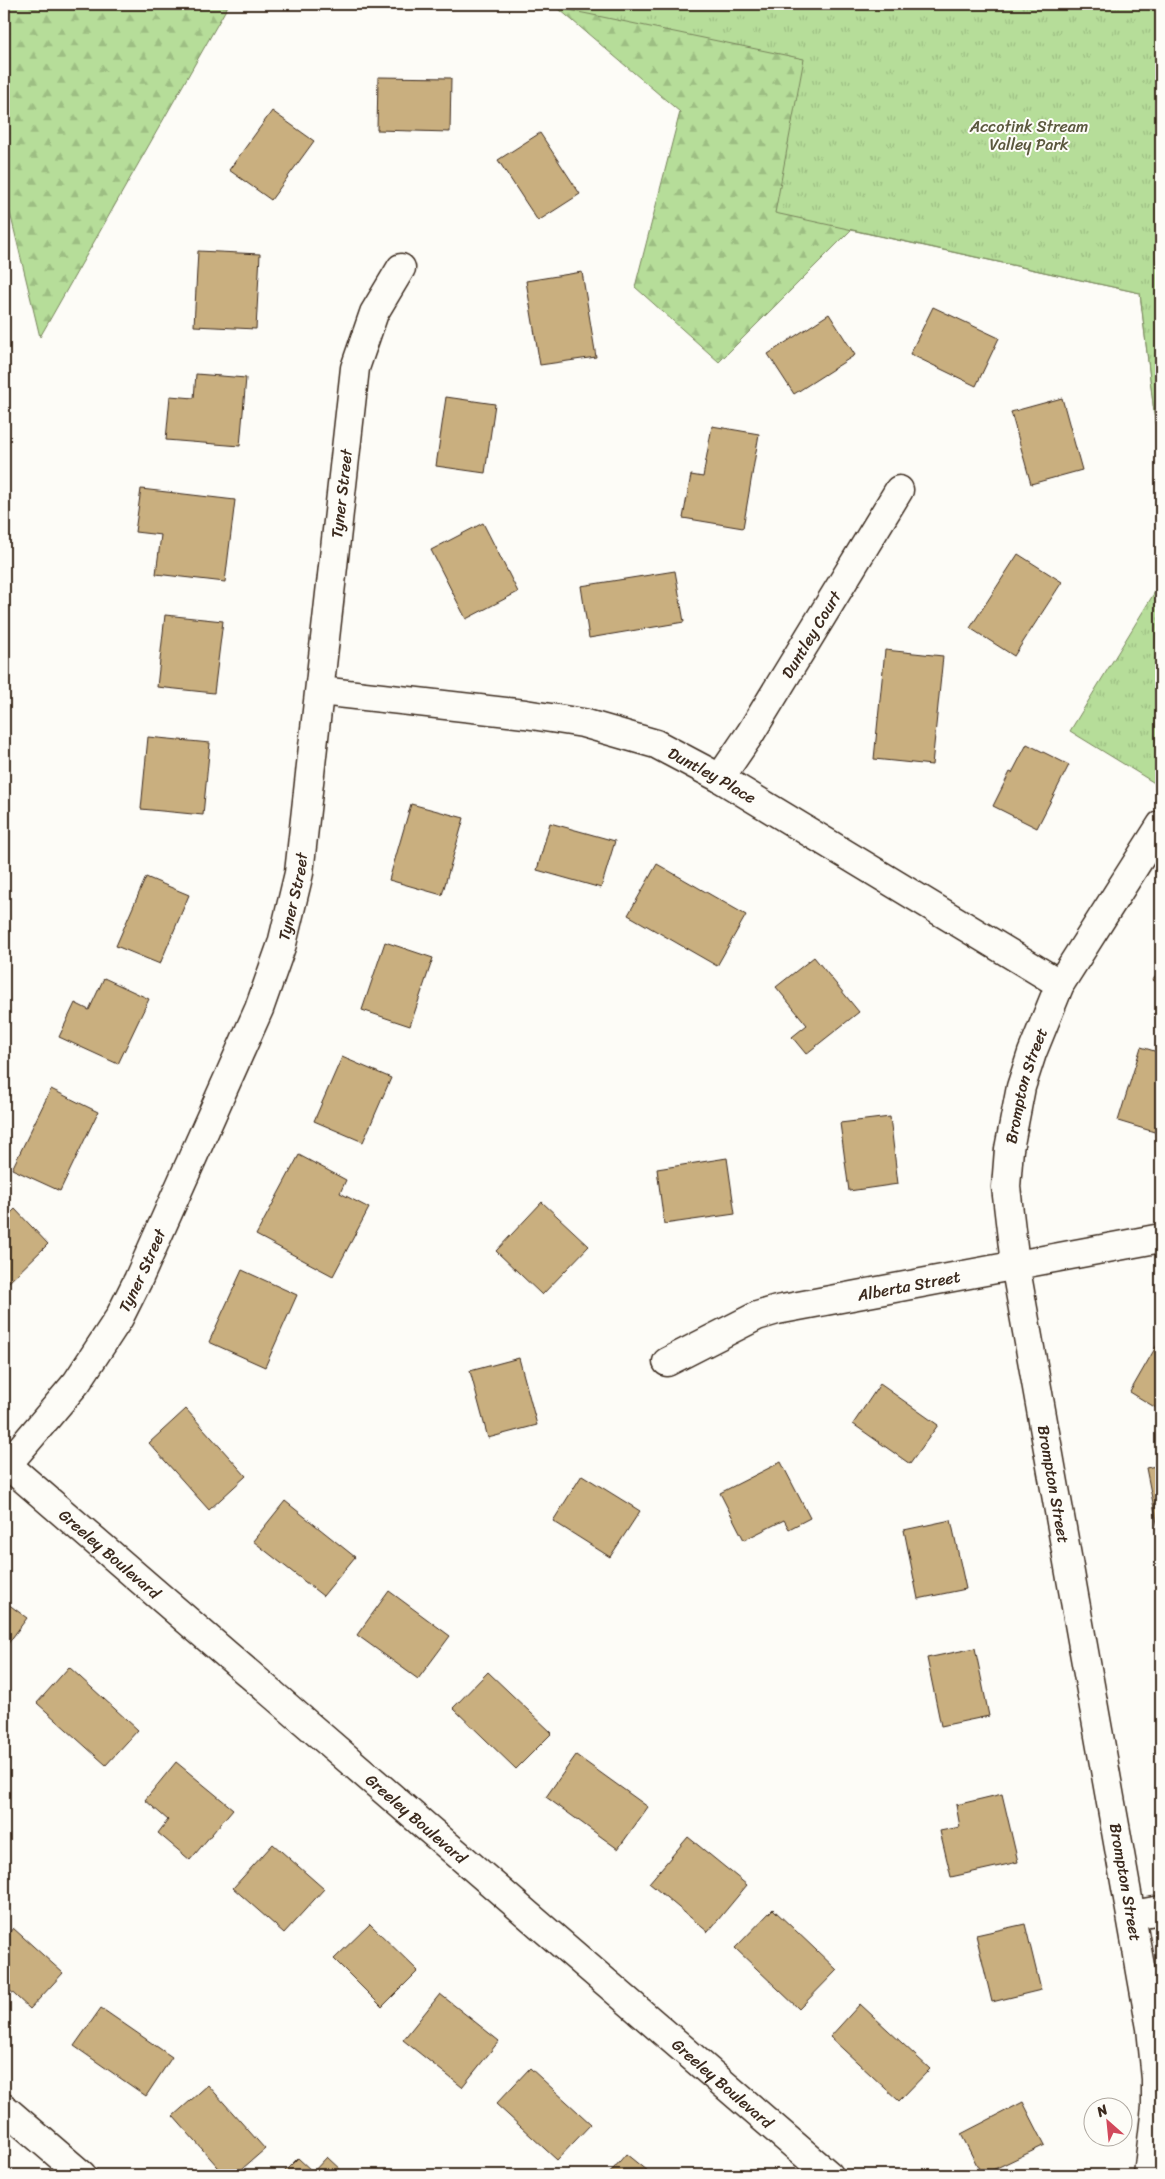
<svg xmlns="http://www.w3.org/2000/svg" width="1165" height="2179" font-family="Sriracha,sans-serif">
<defs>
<pattern id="forest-firs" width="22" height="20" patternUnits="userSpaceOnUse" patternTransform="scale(1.25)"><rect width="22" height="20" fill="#b6dd99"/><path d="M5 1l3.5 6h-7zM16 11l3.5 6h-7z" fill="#9dbe83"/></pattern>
<pattern id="park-tufts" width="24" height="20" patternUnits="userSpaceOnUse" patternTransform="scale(1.25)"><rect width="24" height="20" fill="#b6dd99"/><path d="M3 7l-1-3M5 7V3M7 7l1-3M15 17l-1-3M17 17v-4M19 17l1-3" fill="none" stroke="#9dbe83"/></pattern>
</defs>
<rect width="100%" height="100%" fill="#fdfcf7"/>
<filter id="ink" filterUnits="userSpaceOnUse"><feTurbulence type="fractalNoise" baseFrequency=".02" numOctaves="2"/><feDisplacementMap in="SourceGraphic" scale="10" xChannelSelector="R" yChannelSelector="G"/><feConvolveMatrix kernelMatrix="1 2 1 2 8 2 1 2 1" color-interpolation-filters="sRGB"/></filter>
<g filter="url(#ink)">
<!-- forest -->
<path fill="url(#forest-firs)" stroke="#78845c" d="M4 4H229L40 337 4 188Z
M553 4H1161V472L1140 293 851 230 719 362 635 287 680 112Z"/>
<!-- park -->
<path fill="url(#park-tufts)" stroke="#78845c" d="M540 4H1161V472L1140 293 775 213 804 59Z
M1161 582V787L1070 731Z"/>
<!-- building -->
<path fill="#c9af7f" stroke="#3b2a1e" d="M378 77 451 78 450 132 377 130Z
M272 111 314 141 271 200 229 170Z
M540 133 580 194 538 221 498 160Z
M198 251 260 254 256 329 194 326Z
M582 272 596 357 540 365 526 281Z
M933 307 999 338 976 386 910 354Z
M829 314 855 355 794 394 768 354Z
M196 374 246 378 240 446 166 440 170 396 194 398Z
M446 397 495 404 485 473 436 466Z
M1062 398 1082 470 1031 484 1011 412Z
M712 426 759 434 743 528 683 518 691 475 703 477Z
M141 489 235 500 225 582 156 574 161 535 135 532Z
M483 523 518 592 466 619 431 550Z
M1018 554 1062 582 1014 656 970 628Z
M675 571 684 622 589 638 581 586Z
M165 615 223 621 214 693 157 687Z
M885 650 943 656 932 765 874 759Z
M148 737 210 743 203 815 141 809Z
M1027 744 1069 765 1037 828 993 806 1010 772 1012 773Z
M411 804 464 818 442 895 389 880Z
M550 823 615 841 601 888 537 870Z
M657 864 746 915 717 966 628 915Z
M146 877 189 895 160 964 116 946Z
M385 942 433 958 410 1026 362 1010Z
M814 957 859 1012 806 1054 792 1037 807 1025 776 987Z
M1161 968V985L1153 980Z
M104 978 149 999 118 1064 59 1037 75 1003 89 1010Z
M1141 1047 1161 1053V1134L1118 1121Z
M342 1057 391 1078 363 1142 314 1121Z
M51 1089 98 1112 60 1191 12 1169Z
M890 1117 898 1184 849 1191 840 1123Z
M299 1155 346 1180 340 1193 369 1208 333 1276 256 1235Z
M727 1158 735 1214 664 1224 657 1169Z
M542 1202 589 1246 542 1295 496 1251Z
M15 1209 48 1244 4 1287V1220Z
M242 1270 297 1295 265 1367 209 1342Z
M1161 1338V1411L1130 1392Z
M519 1358 537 1425 488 1438 470 1371Z
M880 1384 938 1425 910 1464 853 1424Z
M186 1409 246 1476 209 1510 149 1443Z
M781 1462 810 1518 789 1529 784 1520 744 1540 720 1493Z
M1161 1465V1537L1160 1538 1146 1468Z
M582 1475 640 1511 610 1557 553 1521Z
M285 1501 355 1557 323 1596 253 1541Z
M951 1520 966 1589 918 1599 904 1530Z
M389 1591 450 1636 418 1679 357 1635Z
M4 1601 27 1618 4 1649Z
M975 1648 989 1716 941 1726 927 1658Z
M69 1667 138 1730 106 1765 37 1703Z
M488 1672 552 1733 516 1769 453 1708Z
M576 1755 648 1807 618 1849 546 1797Z
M176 1762 233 1809 190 1860 158 1833 168 1820 145 1800Z
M1002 1794 1018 1862 951 1877 940 1831 960 1827 956 1805Z
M688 1837 747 1885 708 1932 649 1883Z
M273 1844 324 1889 284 1933 233 1888Z
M773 1909 837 1970 799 2009 735 1948Z
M370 1924 418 1971 382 2007 334 1959Z
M1025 1924 1041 1990 992 2002 976 1935Z
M13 1928 63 1973 30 2009 4 1985V1939Z
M440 1994 499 2041 462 2087 403 2040Z
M860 2004 930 2069 899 2101 830 2037Z
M101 2008 172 2057 146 2096 74 2046Z
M530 2068 591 2124 557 2160 496 2104Z
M208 2085 265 2149 235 2175H225L173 2116Z
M1023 2102 1045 2145 982 2175 961 2134Z
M626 2154 652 2175H608Z
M327 2157 343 2172 340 2175H281L298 2158 313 2172Z"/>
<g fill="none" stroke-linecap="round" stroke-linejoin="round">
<defs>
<g id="minor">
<path id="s1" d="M320 691 525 714 583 723 656 744 720 778 1060 984"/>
<path id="s2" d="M720 778 750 734 899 490"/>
<path id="s3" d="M667 1362 757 1316 777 1310 1161 1238"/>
<path id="s4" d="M7 1465 77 1382 119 1318 138 1280 259 1009 282 944 299 873 355 368 374 313 401 268"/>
<path d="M1132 1915 1161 1910"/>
<path d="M4 2108 82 2175"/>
<path id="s5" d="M1148 2175 1156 2107V2079L1151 2028 1015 1264 1006 1187 1009 1149 1021 1087 1032 1053 1060 984 1161 825"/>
</g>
<g id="tertiary">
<path id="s6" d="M4 1462 829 2175"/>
</g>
</defs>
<!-- minor casing -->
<use href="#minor" stroke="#3b2a1e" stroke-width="31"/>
<!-- tertiary casing -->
<use href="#tertiary" stroke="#3b2a1e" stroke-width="31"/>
<!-- minor -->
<use href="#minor" stroke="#fdfcf7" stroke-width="28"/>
<!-- tertiary -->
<use href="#tertiary" stroke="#fdfcf7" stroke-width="28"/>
</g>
</g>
<g text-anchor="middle" stroke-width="4" stroke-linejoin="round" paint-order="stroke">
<!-- park labels -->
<g font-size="16" fill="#5a573d" stroke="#fdfcf7">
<text x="1029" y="132">Accotink Stream<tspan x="1029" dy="18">Valley Park</tspan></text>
</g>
<!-- street labels -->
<g font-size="16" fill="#3b2a1e" stroke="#fdfcf7">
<text dy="6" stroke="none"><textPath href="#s4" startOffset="1048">Tyner Street</textPath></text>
<text dy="6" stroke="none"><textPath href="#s2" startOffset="170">Duntley Court</textPath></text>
<text dy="6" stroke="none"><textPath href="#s1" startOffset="405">Duntley Place</textPath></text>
<text dy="6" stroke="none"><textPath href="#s4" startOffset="642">Tyner Street</textPath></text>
<text dy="6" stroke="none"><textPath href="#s5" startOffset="1105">Brompton Street</textPath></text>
<text dy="6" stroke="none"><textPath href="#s4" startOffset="238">Tyner Street</textPath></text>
<text dy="6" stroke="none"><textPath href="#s3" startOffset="256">Alberta Street</textPath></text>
<text transform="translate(1054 1484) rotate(80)" y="6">Brompton Street</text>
<text dy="6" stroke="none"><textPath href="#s6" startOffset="140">Greeley Boulevard</textPath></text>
<text dy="6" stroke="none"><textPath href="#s6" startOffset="545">Greeley Boulevard</textPath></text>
<text transform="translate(1126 1882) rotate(80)" y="6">Brompton Street</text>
<text dy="6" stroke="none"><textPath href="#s6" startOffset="950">Greeley Boulevard</textPath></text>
</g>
</g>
<!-- margin -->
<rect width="1165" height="2179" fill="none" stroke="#fdfcf7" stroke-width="20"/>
<rect x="10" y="10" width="1145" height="2159" fill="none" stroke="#3b2a1e" stroke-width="2" filter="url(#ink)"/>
<!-- north arrow -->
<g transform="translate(1108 2122) rotate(333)"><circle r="24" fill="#fdfcf7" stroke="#afa8a0"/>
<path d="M0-4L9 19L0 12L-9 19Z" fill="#d1495b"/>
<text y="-8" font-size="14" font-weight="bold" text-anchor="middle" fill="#3b2a1e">N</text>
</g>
</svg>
